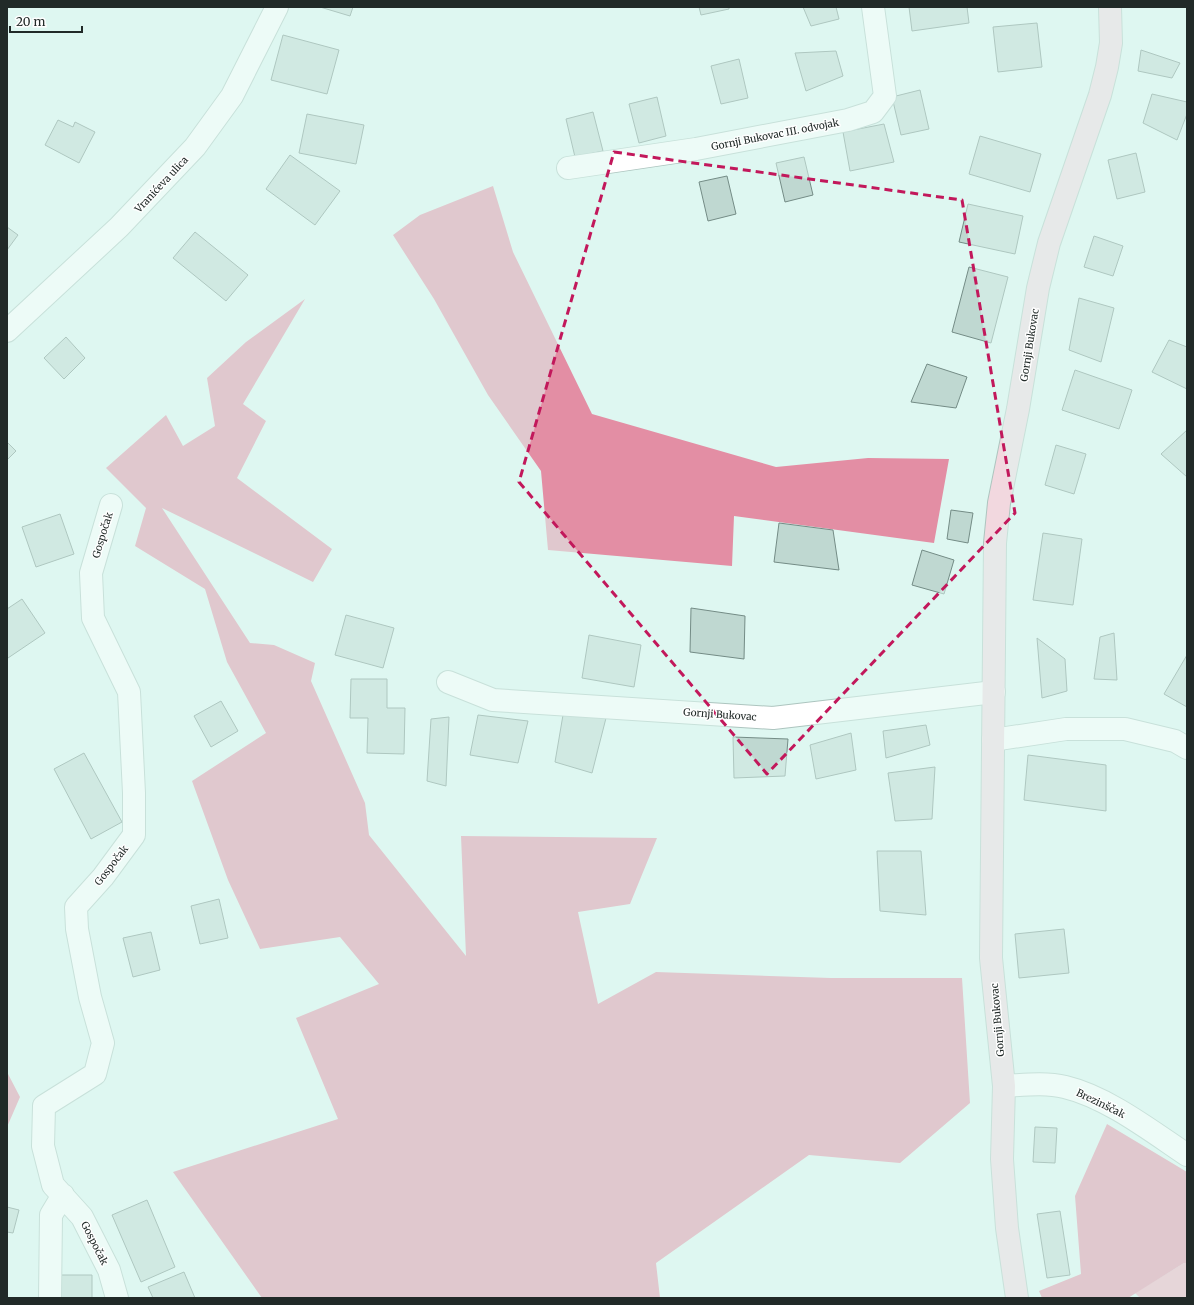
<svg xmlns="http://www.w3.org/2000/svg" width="1194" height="1305" font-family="Merriweather,serif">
<rect width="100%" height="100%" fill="#def7f1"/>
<!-- green -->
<path fill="#efaebd" d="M1184 1263H1187V1298H1140L1135 1293Z"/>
<!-- forest -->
<path fill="#e38ea4" d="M493 186 513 252 592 414 776 467 868 458 949 459 934 543 734 516 732 566 548 550 541 471 488 395 434 299 393 235 420 215Z
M305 299 243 404 266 421 237 478 332 549 313 582 162 508 250 643 274 645 315 663 311 681 365 803 369 835 466 956 461 836 657 838 630 904 578 912 598 1004 656 972 831 978H962L970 1103 900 1163 809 1155 656 1263 660 1298H262L173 1172 338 1119 296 1018 379 984 340 937 260 949 228 880 192 781 266 733 227 662 205 589 135 546 146 508 106 468 166 415 183 446 215 426 207 378 246 342Z
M7 1072 20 1097 7 1127Z
M1107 1124 1187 1172V1263H1184L1128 1298H1042L1039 1291 1081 1274 1075 1196Z"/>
<!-- building -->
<path fill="#bfd8d1" stroke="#748c86" d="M320 7H353L350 16Z
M699 7H729V9L701 15Z
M803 7H836L839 19 811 26Z
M909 7H967L969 23 912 31Z
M1037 23 1042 67 998 72 993 27Z
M283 35 339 50 327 94 271 80Z
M1141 50 1180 63 1172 78 1138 71Z
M836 51 843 76 806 91 795 53Z
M739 59 748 98 721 104 711 66Z
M920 90 929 129 901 135 892 97Z
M1152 94 1187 102V114L1177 140 1143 123Z
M657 97 666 136 639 143 629 104Z
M593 112 603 151 575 157 566 119Z
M307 114 364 125 356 164 299 153Z
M58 120 73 127 75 122 95 132 79 163 45 145Z
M884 124 894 162 850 171 843 132Z
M980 136 1041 154 1030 192 969 174Z
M1136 153 1145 192 1117 199 1108 160Z
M290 155 340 191 315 225 266 189Z
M804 157 813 195 785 202 776 163Z
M727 176 736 214 708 221 699 182Z
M968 204 1023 216 1015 254 959 242Z
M7 227 18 235 7 250Z
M195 232 248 275 226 301 173 258Z
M1094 236 1123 246 1113 276 1084 267Z
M969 267 1008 277 991 343 952 332Z
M1079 298 1114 308 1101 362 1069 350Z
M66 337 85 358 64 379 44 358Z
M1169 340 1187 347V389L1152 372Z
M927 364 967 377 956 408 911 402Z
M1075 370 1132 390 1119 429 1062 410Z
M1187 430V477L1161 454Z
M7 442 16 451 7 460Z
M1056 445 1086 454 1074 494 1045 485Z
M951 510 973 513 968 543 947 539Z
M60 514 74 554 36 567 22 527Z
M779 523 833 530 839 570 774 562Z
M1043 533 1082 539 1073 605 1033 600Z
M922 550 954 560 944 594 912 585Z
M22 599 45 633 8 658 7 656V609Z
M691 608 745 616 744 659 690 652Z
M346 615 394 628 383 668 335 655Z
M1114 633 1117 680 1094 679 1100 637Z
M589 635 641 645 634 687 582 678Z
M1037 638 1065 659 1067 691 1042 698Z
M1187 655V707L1164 694Z
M351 679H387V708H405L404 754 367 753 368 718H350Z
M221 701 238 731 211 747 194 716Z
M478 715 528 721 518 763 470 755Z
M563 715 606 718 592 773 555 762Z
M449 717 446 786 427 781 431 719Z
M926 725 930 745 886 758 883 731Z
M851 733 856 770 816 779 810 745Z
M733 737 788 739 785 776 734 778Z
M84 753 122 822 91 839 54 769Z
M1028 755 1106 765V811L1024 800Z
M935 767 932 819 895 821 888 773Z
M877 851H921L926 915 880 911Z
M219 899 228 938 200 944 191 906Z
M1064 929 1069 973 1019 978 1015 934Z
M151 932 160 970 133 977 123 938Z
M1035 1127 1057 1128 1055 1163 1033 1162Z
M147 1200 175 1267 141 1282 112 1215Z
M7 1207 19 1210 13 1233 7 1232Z
M1060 1211 1070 1275 1047 1278 1037 1214Z
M184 1272 195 1298H153L148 1287Z
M61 1275H92V1298H61Z"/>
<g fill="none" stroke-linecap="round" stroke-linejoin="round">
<defs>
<path id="street" d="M568 168 696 149 848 120 873 112 885 96 873 7
M7 331 119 227 195 147 232 96 277 7
M111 505 91 573 93 618 129 692 134 793V835L103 877 76 907 77 929 90 997 103 1043 95 1074 44 1106 43 1146 53 1185 82 1217 109 1270 117 1298
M448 682 493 700 773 718 994 692
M993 740 1066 729H1125L1175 741 1187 748
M1004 1086C1023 1085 1045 1082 1065 1087 1107 1097 1151 1131 1187 1155
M50 1298 51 1215 63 1195"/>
<path id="secondary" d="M1017 1298 1007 1228 1002 1159 1004 1086 991 958 995 543 999 503 1018 409 1038 288 1049 243 1100 95 1107 67 1111 43 1110 7"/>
</defs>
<!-- street casing -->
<use href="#street" stroke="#adc5bf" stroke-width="24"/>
<!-- secondary casing -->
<use href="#secondary" stroke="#adc5bf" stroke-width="24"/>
<!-- street -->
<use href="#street" stroke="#fff" stroke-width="22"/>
<!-- secondary -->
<use href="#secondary" stroke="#f2d8df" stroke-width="22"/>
</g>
<!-- marked area -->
<path d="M0 0H1194V1305H0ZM614 152 962 200 1015 513 767 774 519 482Z" fill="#def7f1" fill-opacity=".55" fill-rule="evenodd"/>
<path fill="none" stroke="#c2185b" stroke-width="3" stroke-dasharray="8 5" stroke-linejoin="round" d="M614 152 962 200 1015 513 767 774 519 482Z"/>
<g text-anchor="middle" stroke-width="3" stroke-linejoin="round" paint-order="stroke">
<!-- street labels -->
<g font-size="10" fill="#212a28" stroke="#fefefe">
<text transform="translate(775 134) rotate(-11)" y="4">Gornji Bukovac III. odvojak</text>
<text transform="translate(161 184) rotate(-47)" y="4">Vranićeva ulica</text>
<text transform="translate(1029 345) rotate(-81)" y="4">Gornji Bukovac</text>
<text transform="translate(102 535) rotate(-73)" y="4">Gospočak</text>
<text transform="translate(720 714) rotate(4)" y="4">Gornji Bukovac</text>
<text transform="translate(111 865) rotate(-52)" y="4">Gospočak</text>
<text transform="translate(997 1020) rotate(-95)" y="4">Gornji Bukovac</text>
<text transform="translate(1101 1103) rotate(26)" y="4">Brezinščak</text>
<text transform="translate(95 1243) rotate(63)" y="4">Gospočak</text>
</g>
</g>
<!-- border -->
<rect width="1194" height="1305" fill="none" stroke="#212a28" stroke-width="16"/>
<!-- scale -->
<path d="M10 26v6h72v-6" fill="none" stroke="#212a28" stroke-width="2"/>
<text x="16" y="26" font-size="12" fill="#212a28" stroke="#fefefe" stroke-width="3" paint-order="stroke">20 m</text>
</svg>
